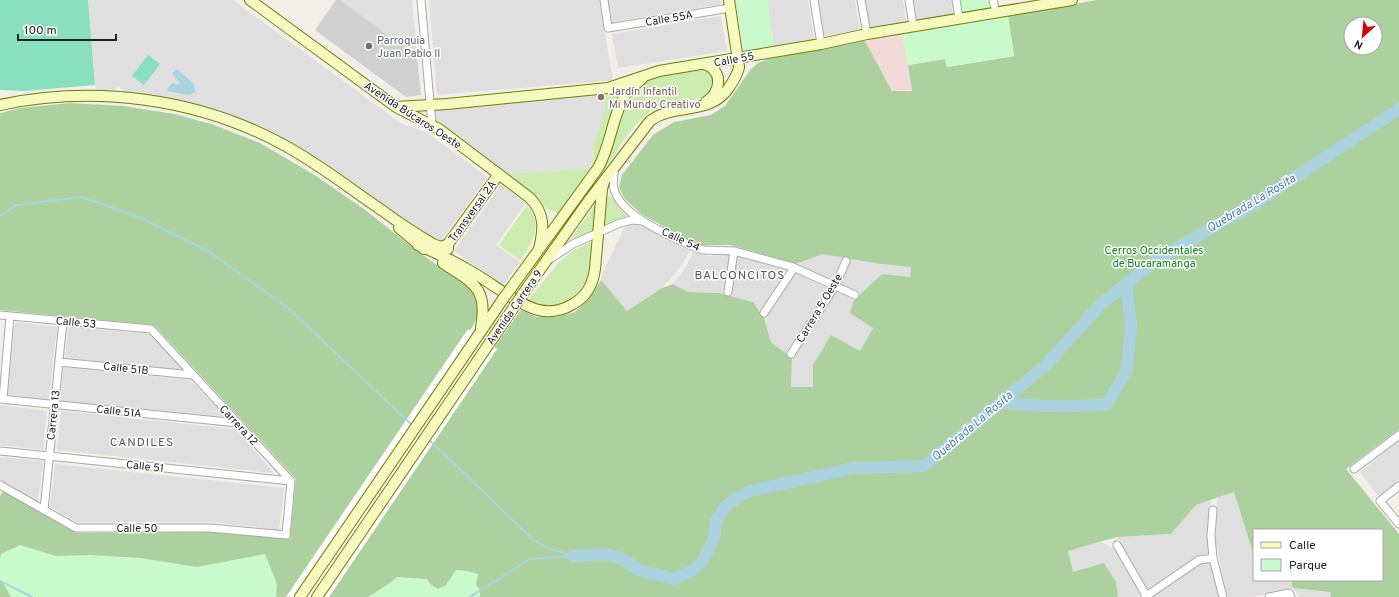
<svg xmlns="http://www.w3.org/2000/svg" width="1399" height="597" font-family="Overpass,sans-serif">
<rect width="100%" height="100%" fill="#f2efe9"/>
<!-- residential -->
<path fill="#e0dfdf" d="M88 0H233L402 124 426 132 488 177 438 245 357 186 290 141 288 144 251 124 126 94 118 86 113 93 96 92Z
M339 0H412L417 57Z
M429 0H599L613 80 437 95Z
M608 0H720L721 4 612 22Z
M767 0H808L814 39 774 46Z
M817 0H855L860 30 823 36Z
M865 0H903L906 23 870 28Z
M913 0H951L953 16 917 22Z
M721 16 727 51 618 68 612 34Z
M603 94 605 109 593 147 591 168 508 174 436 123 435 109Z
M501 185 526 203 496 245 520 262 503 286 454 251Z
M635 225 646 227 690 251 680 268 662 288 627 311 601 280 603 272 625 226Z
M694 251 708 256 729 255 724 294 718 293 688 292 673 284 684 270Z
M822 254 881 264 911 267V277L882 274 861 294 796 264Z
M737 255 789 269 760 312 753 302 730 296Z
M794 272 829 289 786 353 771 342 764 318Z
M836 291 854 300 850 313 873 328 860 351 813 365V387L791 388 792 358Z
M15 322 57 327 49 400 7 395Z
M68 326 151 334 183 370 65 358Z
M63 367 190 380 226 417 60 401Z
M0 405 47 411 43 450 0 445Z
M61 411 236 429 274 473 57 450Z
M1399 440V481L1379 497 1360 472Z
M0 457 43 461 38 502 0 480Z
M55 464 284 488 279 530 210 522H77L50 507Z
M1234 492 1254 556V580H1291L1293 588 1330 592 1331 597H1299L1293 588 1252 597H1227L1215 538 1217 498Z
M1211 500 1208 529V554L1198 556 1149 591 1117 537 1171 534 1196 505Z
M1101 542 1117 551 1143 594 1138 597H1118L1116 582 1073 572 1067 551Z
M1212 562 1219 597H1152L1201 563Z"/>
<!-- commercial -->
<path fill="#f2dad9" d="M902 32 912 90 892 91 864 39Z"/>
<!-- religious -->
<path fill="#d0d0d0" d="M336 0H340L417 57 421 95 406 97 315 30Z"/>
<!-- grass -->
<path fill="#cdebb0" d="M702 69C717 74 714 83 709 95 693 103 674 100 658 107 633 118 616 156 598 177 602 171 606 165 608 158 619 130 622 89 654 77 667 73 688 71 702 69Z
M619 91H621L612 110 599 155 592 168 593 147 605 109 603 94Z
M591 168 558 214 542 206 536 197 528 190 508 174Z
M611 196 619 208 629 218 603 227 605 199Z
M597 202 594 231 570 240Z
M527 205C544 225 533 241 520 260L499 245Z
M591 242C590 254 592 268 587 279 577 302 550 311 527 301L562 259 576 249Z"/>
<!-- forest -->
<path fill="#add19e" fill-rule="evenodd" d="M1097 0H1399V429L1346 469 1399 534V597H1331L1330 592 1293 588 1291 580H1382V530H1254V556L1234 492 1196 505 1171 534 1117 537 1068 551 1073 572 1104 563 1116 582 1118 597H0V496L3 491 76 533 212 532 290 539 296 479 154 325 0 310V113L21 108 70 103 123 106 175 114 214 125 260 143 316 176 364 209 417 251 466 285C482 300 481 315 469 332L493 349 521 310 537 317H557L575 312 590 298 601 280 627 311 662 288 673 284 688 292 719 293 753 302 764 318 771 342 792 358 791 387H813V365L831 335 860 351 873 328 850 313 854 300 882 274 910 277 911 267 881 264 822 254 796 264 730 245H697L641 214 624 198 619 187 622 175 653 135 674 122 711 115 725 106 750 70 758 63 769 59 864 39 892 91H912L908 65 945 59 947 67 1014 56 1008 16ZM1351 24H1375V48H1351Z"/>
<!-- park -->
<path fill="#c8facc" d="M735 0H767L774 46 744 51Z
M958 0H991L992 10 961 15Z
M1008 16 1014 56 947 67 945 59 908 65 902 32Z
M20 545 56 556 90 555 141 558 197 567 265 554 277 584 276 597H11L3 583 0 581V559L1 554Z
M456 570 468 571 478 574 476 585 480 590V597H368L387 585 397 577 427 579 430 584 438 589 446 585Z"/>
<!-- pitch -->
<path fill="#88e0be" d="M0 0H88L95 85 24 91 0 90Z
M148 55 160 64 144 85 132 76Z"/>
<!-- water -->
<path fill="#aad3df" d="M177 69 194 84 195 92 189 95 167 91 168 87 173 83 177 85 180 82 172 74Z"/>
<!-- pier -->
<path fill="#fff" d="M468 329 497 349 329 597H286Z"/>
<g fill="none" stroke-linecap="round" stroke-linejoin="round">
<!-- stream -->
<path stroke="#aad3df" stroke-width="2" d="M0 216 16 205 82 197 141 218 208 251 288 308 413 426
M428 439 459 468 533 540 548 548 573 556
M0 581 32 597
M470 597 530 559 571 556"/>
<!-- river -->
<path stroke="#aad3df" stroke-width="12" d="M1001 403C1037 406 1071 408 1107 404L1127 370 1131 326 1126 283
M573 556 605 554 621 558 639 570 674 579 691 571 703 561 714 538 716 521 725 507 737 498 751 491 853 468 924 466 1045 366 1100 305 1156 260 1254 204 1399 109"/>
<defs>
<path id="street" d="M421 0 432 125
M604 0 608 28 730 8
M814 0 821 44
M861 0 867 34
M909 0 913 26
M956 0 959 18
M993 0 996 12
M615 167C614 174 612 182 614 189 621 217 672 236 696 248L704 250 734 251 793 267 855 295
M550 259 573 244 620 223 632 220 642 221
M728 292 734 251
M764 313 794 268
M0 315 151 329 291 481 286 535 210 528H76L0 485
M791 354 835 286 846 261
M59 362 193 375
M0 399 238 423
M3 399 10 316
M0 451 291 481
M1354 469 1399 435
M1399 486 1380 501 1399 524
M44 510 63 321
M1213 510 1211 536 1213 558 1223 597
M1117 545 1147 597
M1145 597 1199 560 1213 558
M1269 597 1289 593 1291 597"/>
<path id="secondary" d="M250 0 396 107 439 129 530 198C545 214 544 228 539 249
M704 64C724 70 721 92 706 102
M0 105C95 85 197 98 282 144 318 163 349 188 383 211 399 223 416 234 433 244L441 247 448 244
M396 107 447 104 608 88 659 71 821 44 867 34 1072 0
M399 228 424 249
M418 245C434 252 450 259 465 268 478 275 491 284 503 292 527 307 546 320 573 304 586 297 593 284 595 269L602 189 604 182
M448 249V244L499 174
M443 263C474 284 488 287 481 328
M511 288 598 168C611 146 612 115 626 94 630 88 636 84 642 79
M522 295 590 199 650 121C675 102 711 117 730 86 734 80 738 74 739 67L729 0
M300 597 503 299
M317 597 514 307"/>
</defs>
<!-- street casing -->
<use href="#street" stroke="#a9a9a9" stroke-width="9"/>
<!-- secondary casing -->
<use href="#secondary" stroke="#707d05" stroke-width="12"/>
<!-- street -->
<use href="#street" stroke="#fff" stroke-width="7"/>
<!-- secondary -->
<use href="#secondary" stroke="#f7fabf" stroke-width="10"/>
<defs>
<path id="secondary-bridge" d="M503 299 511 288
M514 307 522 295"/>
</defs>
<!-- secondary-bridge casing -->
<use href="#secondary-bridge" stroke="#707d05" stroke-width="12" stroke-linecap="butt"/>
<!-- secondary-bridge -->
<use href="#secondary-bridge" stroke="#f7fabf" stroke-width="10"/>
</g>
<!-- markers -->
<circle fill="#6b7280" stroke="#fff" stroke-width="1.5" cx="369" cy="46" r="4"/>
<circle fill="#8d6e63" stroke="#fff" stroke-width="1.5" cx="601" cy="97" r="4"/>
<g text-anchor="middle" stroke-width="3" stroke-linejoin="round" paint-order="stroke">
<!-- street labels -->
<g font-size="11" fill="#222" stroke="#fff">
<text transform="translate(669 18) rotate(-10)" y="4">Calle 55A</text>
<text transform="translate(734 59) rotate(-10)" y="4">Calle 55</text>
<text transform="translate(413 115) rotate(33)" y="4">Avenida Búcaros Oeste</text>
<text transform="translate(472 211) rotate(-54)" y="4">Transversal 2A</text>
<text transform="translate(681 239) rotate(25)" y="4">Calle 54</text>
<text transform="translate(514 307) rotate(-55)" y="4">Avenida Carrera 9</text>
<text transform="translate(819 308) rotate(-59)" y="4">Carrera 5 Oeste</text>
<text transform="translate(76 322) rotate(5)" y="4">Calle 53</text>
<text transform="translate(126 368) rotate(6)" y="4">Calle 51B</text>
<text transform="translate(119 411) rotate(6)" y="4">Calle 51A</text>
<text transform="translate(53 415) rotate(-84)" y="4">Carrera 13</text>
<text transform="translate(239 425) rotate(47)" y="4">Carrera 12</text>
<text transform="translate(145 466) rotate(6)" y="4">Calle 51</text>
<text x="137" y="532">Calle 50</text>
</g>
<!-- worship labels -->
<g font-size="11" fill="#5b616d" stroke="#fff" text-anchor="start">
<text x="377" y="44">Parroquia<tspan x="377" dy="13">Juan Pablo II</tspan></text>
</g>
<!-- education labels -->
<g font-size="11" fill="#785e54" stroke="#fff" text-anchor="start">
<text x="609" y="95">Jardín Infantil<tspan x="609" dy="13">Mi Mundo Creativo</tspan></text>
</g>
<!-- park labels -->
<g font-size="11" fill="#0c8416" stroke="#fff">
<text x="1154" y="254">Cerros Occidentales<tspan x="1154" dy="13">de Bucaramanga</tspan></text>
</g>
<!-- water labels -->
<g font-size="12" font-style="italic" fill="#4a7aab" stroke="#fff">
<text transform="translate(1251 203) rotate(-31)" y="4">Quebrada La Rosita</text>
<text transform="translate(972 426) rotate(-40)" y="4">Quebrada La Rosita</text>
</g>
<!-- neighbourhood labels -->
<g font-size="12" letter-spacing="1" fill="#555" stroke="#fff">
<text x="740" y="279">BALCONCITOS</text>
<text x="142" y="446">CANDILES</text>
</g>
</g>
<!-- legend -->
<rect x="1253" y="529" width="130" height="52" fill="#ffffff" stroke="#a7a7a7"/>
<rect x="1261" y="542" width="20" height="6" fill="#f7fabf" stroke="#a7a7a7"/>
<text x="1289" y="549" font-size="12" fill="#222222">Calle</text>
<rect x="1261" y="559" width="20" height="12" fill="#c8facc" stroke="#a7a7a7"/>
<text x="1289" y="569" font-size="12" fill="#222222">Parque</text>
<!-- north arrow -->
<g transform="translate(1363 36) rotate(207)"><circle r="19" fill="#ffffff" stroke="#a7a7a7"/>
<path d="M0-3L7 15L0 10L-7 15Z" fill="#d40000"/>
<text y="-6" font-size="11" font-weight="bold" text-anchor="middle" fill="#222222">N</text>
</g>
<!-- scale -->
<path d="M18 34v6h98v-6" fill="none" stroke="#222222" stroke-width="2"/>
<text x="24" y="34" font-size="12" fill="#222222" stroke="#ffffff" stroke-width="3" paint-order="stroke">100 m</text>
</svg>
